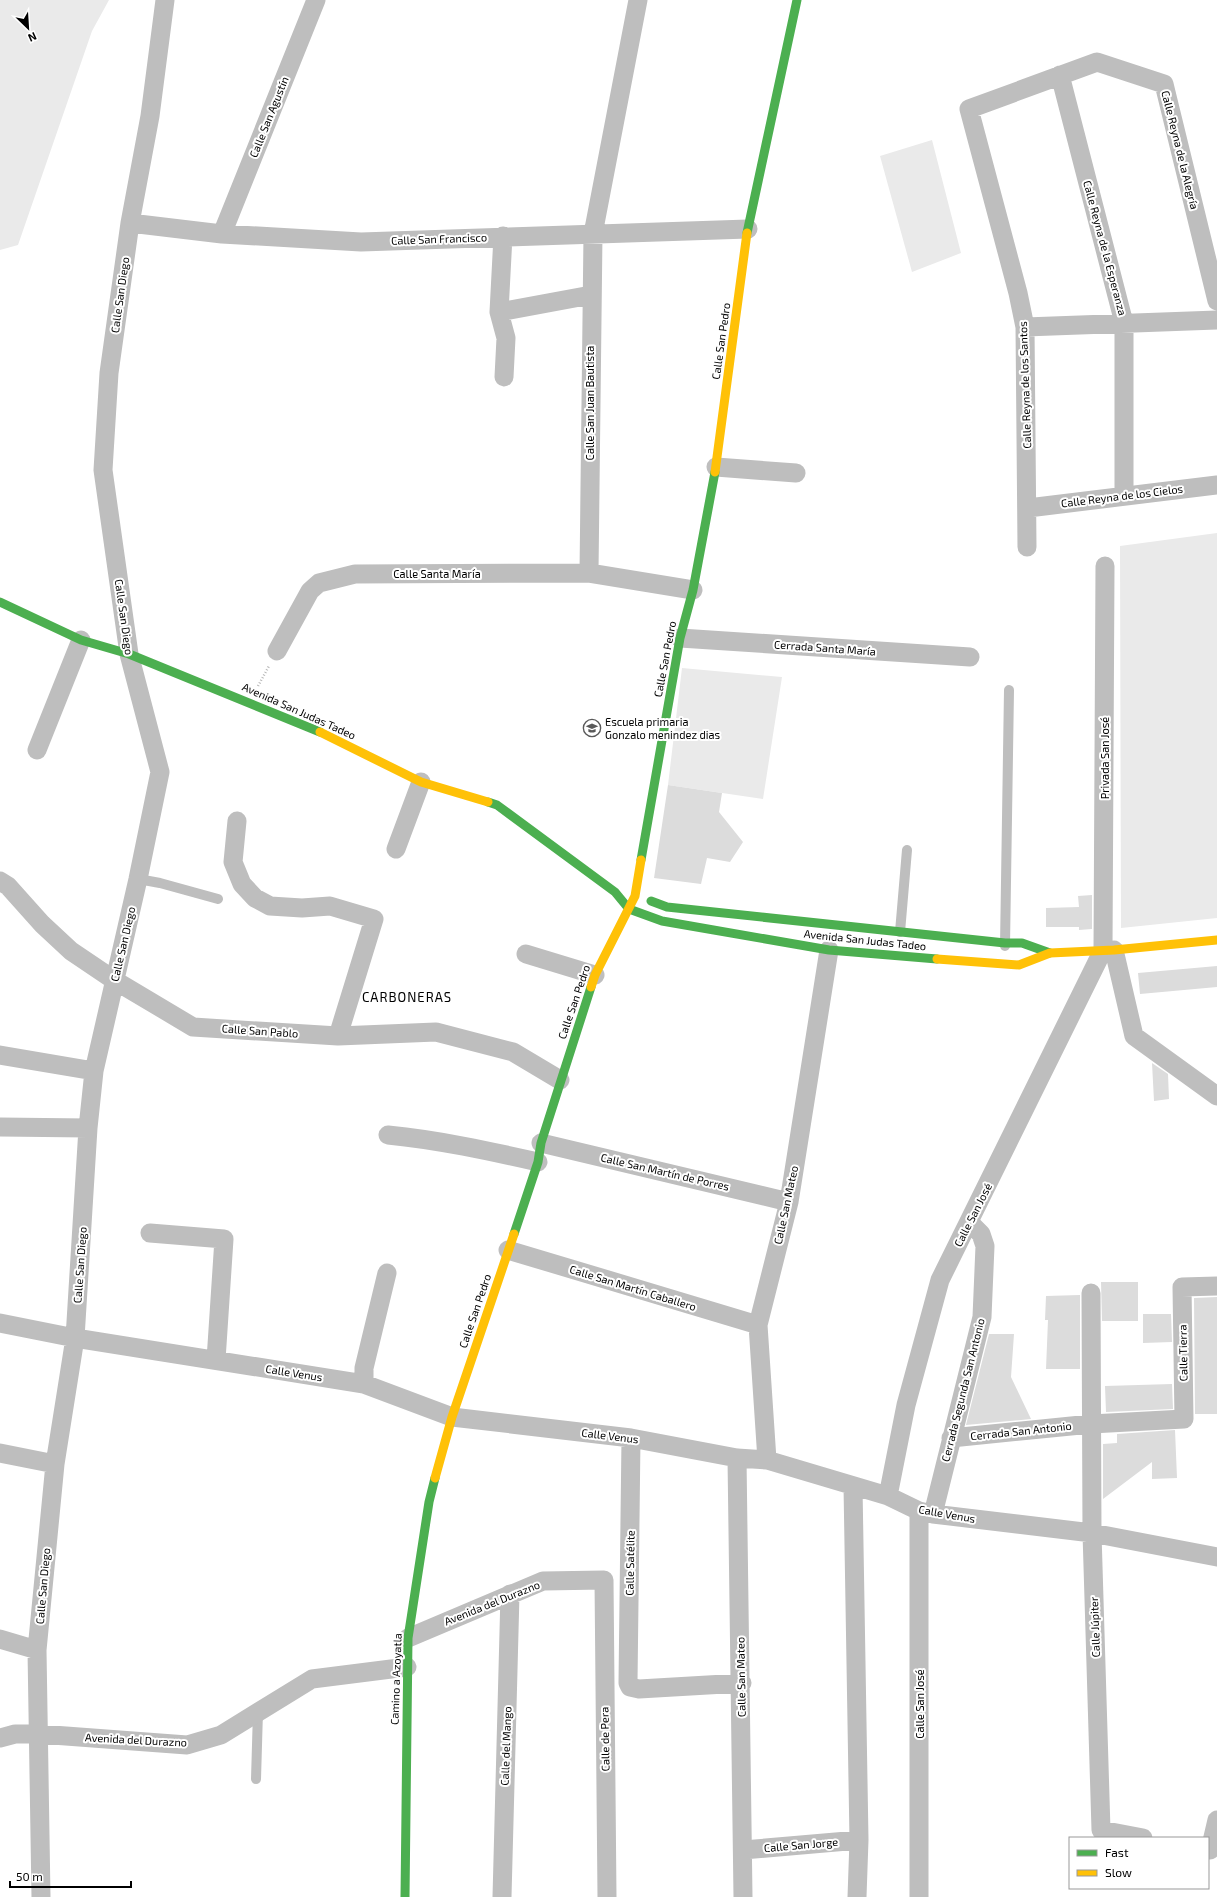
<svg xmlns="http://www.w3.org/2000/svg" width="1217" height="1897" font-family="'Exo 2',sans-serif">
<rect width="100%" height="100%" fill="#fff"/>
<!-- green -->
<path fill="#eaeaea" d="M0 0H109L92 31 18 245 0 250Z
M932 140 961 253 912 272 880 156Z
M1217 533V918L1121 928 1120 546Z
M682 668 782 677 763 799 668 785Z"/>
<!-- building -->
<path fill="#dcdcdc" d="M668 785 722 793 719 812 743 842 730 862 707 858 701 884 654 878Z
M1092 895V929L1079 930V927H1046V908L1079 907 1078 896Z
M1217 966V987L1140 994 1138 973Z
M1152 1063 1168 1074 1169 1099 1154 1101Z
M1101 1282H1138V1321H1102Z
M1080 1295V1369H1046L1048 1320H1045L1046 1296Z
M1217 1297V1414H1195L1194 1298Z
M1143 1314H1171L1172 1342 1143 1343Z
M989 1334H1014L1011 1377 1031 1419 966 1425Z
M1172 1384 1173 1409 1106 1412 1105 1386Z
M1175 1430 1177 1478 1152 1479V1462L1103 1499V1444L1117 1443V1434Z"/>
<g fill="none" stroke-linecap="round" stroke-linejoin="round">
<!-- path -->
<path stroke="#b8b8b8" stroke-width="2.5" stroke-dasharray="1 2" stroke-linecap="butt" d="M258 686 269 666"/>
<!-- lane -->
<path stroke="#bebebe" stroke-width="10" d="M138 879 160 883 218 899
M900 932 907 850
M1005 946 1009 690
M256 1779 258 1711"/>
<!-- street -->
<path stroke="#bebebe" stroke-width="19" d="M1060 75 1124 323V496
M130 223 222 234 361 242 748 229
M222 234 316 0
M503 236 499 312 506 338 504 377
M499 312 591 295
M1025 327 1217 320
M716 467 796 473
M1028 508 1217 485
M1027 547 1025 327 1018 293 969 109 1097 62 1164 84 1217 301
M589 573 593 234 638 0
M680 638 970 657
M277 651 310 591 319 583 355 574 589 573 693 590
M37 750 81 640
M237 821 233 862 242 884 255 898 270 906 302 908 330 906 374 919 338 1036
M396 849 421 782
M0 881 8 886 42 924 71 951 114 980 193 1027 338 1036 436 1032 513 1052 560 1080
M1114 950 1134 1036 1217 1096
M526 954 595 975
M0 1055 94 1071
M0 1127 88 1128
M388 1135C439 1140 489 1151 538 1162
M541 1143 789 1202
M150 1233 224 1239 216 1360
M508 1250 758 1325
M1091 1293 1092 1533 1101 1830 1143 1838
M0 1323 75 1338 364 1384 452 1417 631 1438 737 1458 767 1460 888 1496 919 1511 933 1514 1092 1533 1217 1557
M364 1384V1368L387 1273
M631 1438 628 1683 630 1687 639 1689 742 1683
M951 1438 1091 1424 1184 1419 1182 1287 1217 1286
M0 1453 55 1464
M737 1458 743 1897
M767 1460 758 1325 789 1202 829 950
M853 1486 859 1840 857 1897
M888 1496 906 1405 940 1280 1103 950 1105 566
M933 1514 982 1317 985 1246 981 1234 969 1222
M408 1638 543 1581 604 1580 607 1897
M0 1639 37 1650
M0 1738 15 1734H39L187 1745 221 1735 312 1679 407 1667
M743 1850 859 1840
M1208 1850H1210L1217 1820
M41 1897 37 1650 55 1464 75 1338 88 1128 94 1071 138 879 160 772 129 654 103 470 109 373 130 223 150 116 165 0
M502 1897 510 1594
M919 1897V1511"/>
<!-- fast -->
<path stroke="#4caf50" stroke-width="9" d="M747 233 797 0
M0 602 81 640 129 654 320 732
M488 802 497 805 615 892 629 909 662 921 829 950 937 959
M641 860 680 638 693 590 715 472
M651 901 667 907 1005 943H1022L1050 953
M514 1234 538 1162 541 1143 591 987
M405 1897 408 1638 429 1502 435 1478"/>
<!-- slow -->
<path stroke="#ffc107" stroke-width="9" d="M715 472 747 233
M320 732 421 782 488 802
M937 959 1019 965 1050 953 1114 950 1217 940
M591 987 595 975 635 896 641 860
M435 1478 452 1417 514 1234"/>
</g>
<!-- icons -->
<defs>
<symbol id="school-ring" viewBox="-11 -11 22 22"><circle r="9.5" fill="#fff" stroke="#595959" stroke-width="1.5"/><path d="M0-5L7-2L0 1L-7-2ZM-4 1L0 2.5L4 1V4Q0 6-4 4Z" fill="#595959"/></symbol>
</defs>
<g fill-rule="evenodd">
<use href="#school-ring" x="582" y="718" width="20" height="20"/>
</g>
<g text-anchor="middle" stroke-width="4" stroke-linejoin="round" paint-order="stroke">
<!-- street labels -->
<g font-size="11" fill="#000" stroke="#fff">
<text transform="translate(269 117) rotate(-68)" y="4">Calle San Agustín</text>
<text transform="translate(1180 150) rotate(76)" y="4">Calle Reyna de la Alegría</text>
<text transform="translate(439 239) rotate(-2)" y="4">Calle San Francisco</text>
<text transform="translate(1105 248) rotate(75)" y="4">Calle Reyna de la Esperanza</text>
<text transform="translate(120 295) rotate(-82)" y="4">Calle San Diego</text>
<text transform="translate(721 341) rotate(-82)" y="4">Calle San Pedro</text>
<text transform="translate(1025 385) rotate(-92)" y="4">Calle Reyna de los Santos</text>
<text transform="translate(590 403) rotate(-90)" y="4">Calle San Juan Bautista</text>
<text transform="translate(1122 496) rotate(-7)" y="4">Calle Reyna de los Cielos</text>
<text x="437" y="578">Calle Santa María</text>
<text transform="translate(124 617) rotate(82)" y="4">Calle San Diego</text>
<text transform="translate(825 648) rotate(4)" y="4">Cerrada Santa María</text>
<text transform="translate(665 659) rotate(-79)" y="4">Calle San Pedro</text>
<text transform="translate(299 711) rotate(24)" y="4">Avenida San Judas Tadeo</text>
<text transform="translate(1105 758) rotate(-90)" y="4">Privada San José</text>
<text transform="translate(865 940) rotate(6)" y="4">Avenida San Judas Tadeo</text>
<text transform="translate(123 944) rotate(-77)" y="4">Calle San Diego</text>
<text transform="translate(574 1002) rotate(-71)" y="4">Calle San Pedro</text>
<text transform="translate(260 1031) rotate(4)" y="4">Calle San Pablo</text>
<text transform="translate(665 1172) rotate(13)" y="4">Calle San Martín de Porres</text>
<text transform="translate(786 1205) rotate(-78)" y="4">Calle San Mateo</text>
<text transform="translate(973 1215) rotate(-63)" y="4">Calle San José</text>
<text transform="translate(80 1265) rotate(-86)" y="4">Calle San Diego</text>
<text transform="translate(633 1288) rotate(17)" y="4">Calle San Martín Caballero</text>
<text transform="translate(475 1311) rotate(-71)" y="4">Calle San Pedro</text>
<text transform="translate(1183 1353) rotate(-91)" y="4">Calle Tierra</text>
<text transform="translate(294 1373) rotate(9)" y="4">Calle Venus</text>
<text transform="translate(963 1390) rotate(-76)" y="4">Cerrada Segunda San Antonio</text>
<text transform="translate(1021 1431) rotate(-6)" y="4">Cerrada San Antonio</text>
<text transform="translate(610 1436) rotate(7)" y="4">Calle Venus</text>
<text transform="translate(947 1514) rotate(10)" y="4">Calle Venus</text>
<text transform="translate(630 1563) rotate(-89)" y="4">Calle Satélite</text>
<text transform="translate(43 1586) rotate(-85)" y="4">Calle San Diego</text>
<text transform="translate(492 1603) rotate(-22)" y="4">Avenida del Durazno</text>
<text transform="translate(1095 1627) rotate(-92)" y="4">Calle Júpiter</text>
<text transform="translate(741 1677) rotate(-91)" y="4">Calle San Mateo</text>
<text transform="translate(396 1679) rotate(-88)" y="4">Camino a Azoyatla</text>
<text transform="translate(920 1704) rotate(-90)" y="4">Calle San José</text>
<text transform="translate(605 1739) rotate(-91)" y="4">Calle de Pera</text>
<text transform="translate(136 1740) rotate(3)" y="4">Avenida del Durazno</text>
<text transform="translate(506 1746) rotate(-88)" y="4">Calle del Mango</text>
<text transform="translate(801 1845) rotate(-5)" y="4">Calle San Jorge</text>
</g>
<!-- poi labels -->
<g font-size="11" fill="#000" stroke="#fff" text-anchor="start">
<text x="605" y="726">Escuela primaria<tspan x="605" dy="13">Gonzalo menindez dias</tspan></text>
</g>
<!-- quarter labels -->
<g font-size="13" letter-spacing="1" fill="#000" stroke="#fff">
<text x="407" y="1002">CARBONERAS</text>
</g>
</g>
<!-- legend -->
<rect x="1069" y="1837" width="140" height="52" fill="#ffffff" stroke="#999999"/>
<rect x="1077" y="1850" width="20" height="6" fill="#4caf50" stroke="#999999"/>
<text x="1105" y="1857" font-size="12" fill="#000000">Fast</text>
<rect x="1077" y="1870" width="20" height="6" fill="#ffc107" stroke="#999999"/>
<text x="1105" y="1877" font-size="12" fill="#000000">Slow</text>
<!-- north arrow -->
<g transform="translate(28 28) rotate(155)" stroke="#ffffff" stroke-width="3" paint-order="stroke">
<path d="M0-3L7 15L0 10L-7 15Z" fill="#000000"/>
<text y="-6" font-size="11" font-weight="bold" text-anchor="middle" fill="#000000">N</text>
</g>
<!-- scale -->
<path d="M10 1881v6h121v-6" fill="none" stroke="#000000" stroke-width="2"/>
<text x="16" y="1881" font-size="12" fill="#000000" stroke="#ffffff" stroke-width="3" paint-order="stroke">50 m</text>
</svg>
